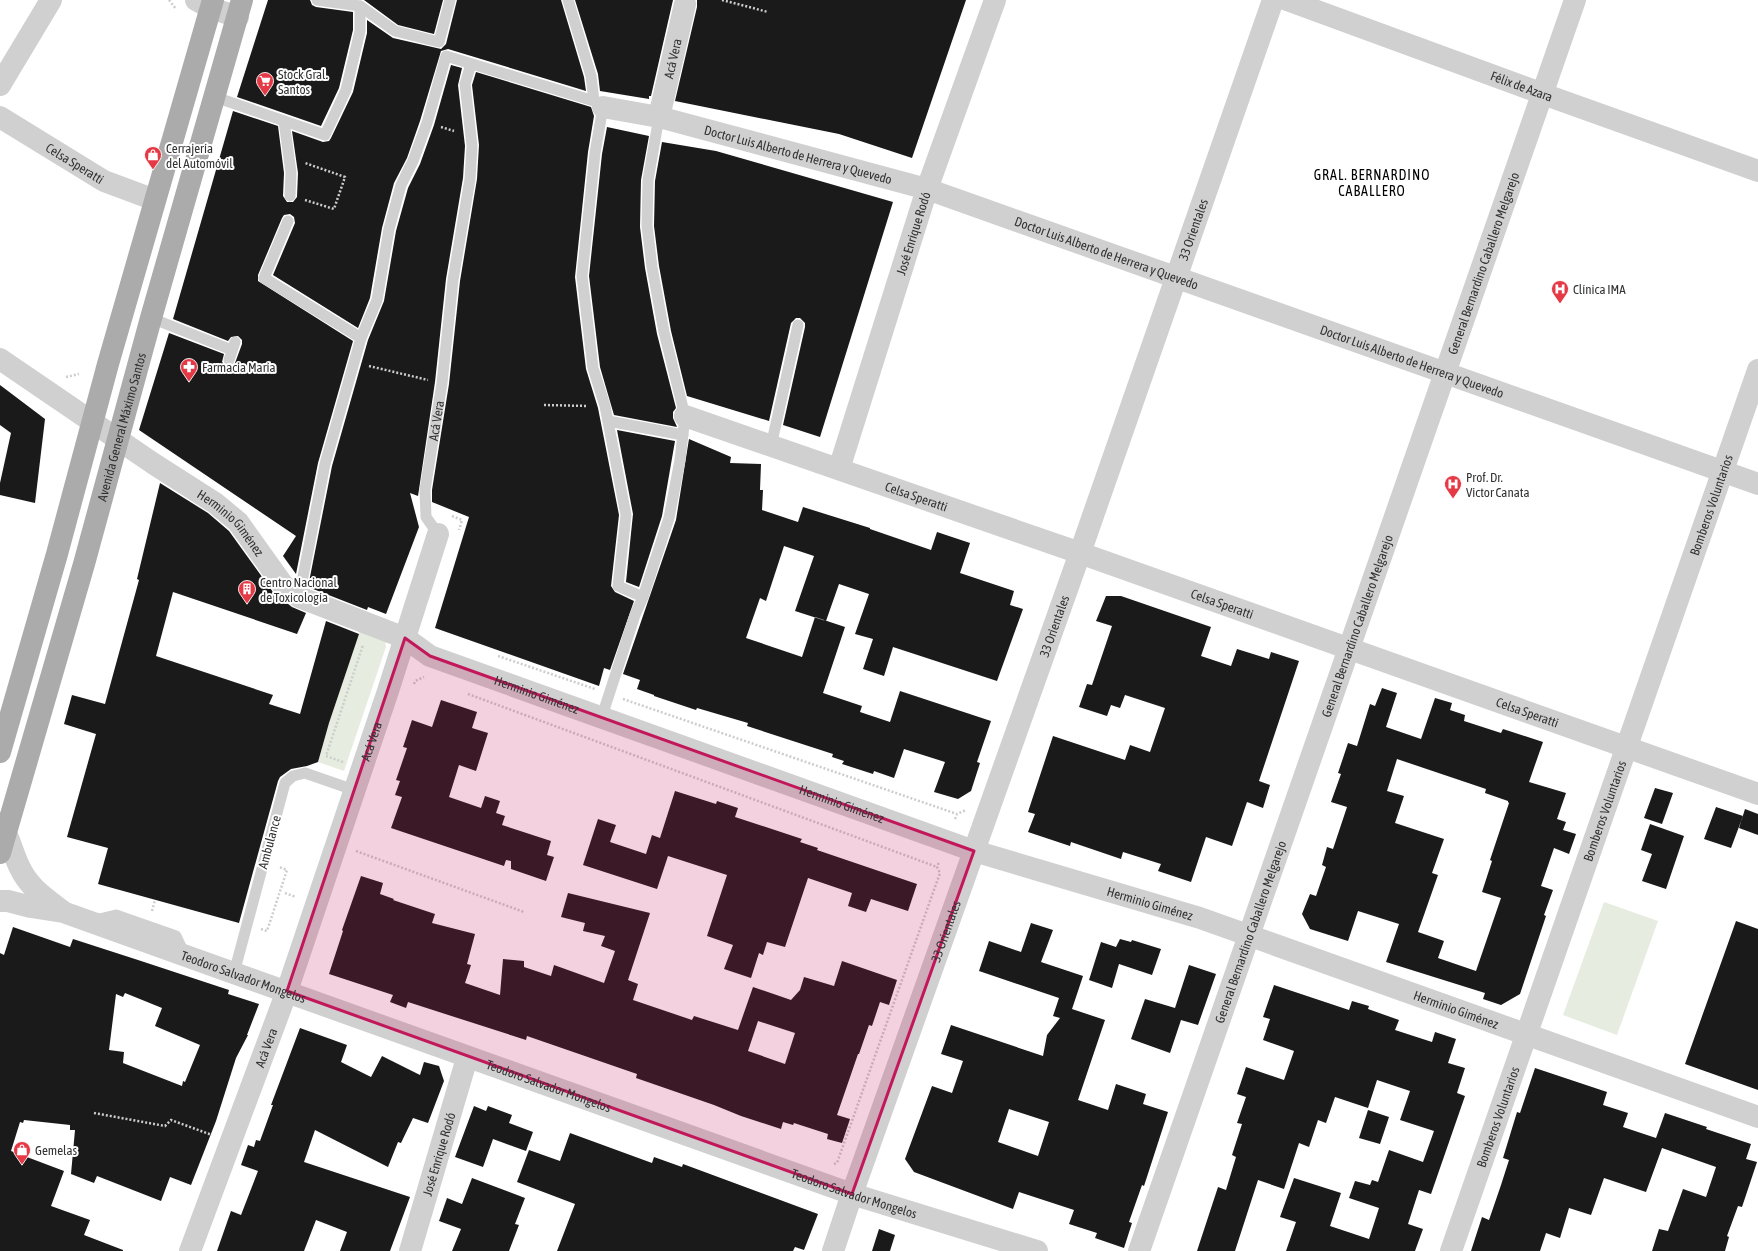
<svg xmlns="http://www.w3.org/2000/svg" width="1758" height="1251" font-family="'Asap Condensed',sans-serif">
<rect width="100%" height="100%" fill="#fff"/>
<!-- green -->
<path fill="#e6ecdf" d="M360 631 385 640 386 647 344 771 318 762 329 723Z
M1604 902 1658 921 1617 1035 1563 1015Z"/>
<!-- building -->
<path fill="#1a1a1a" fill-rule="evenodd" d="M268 0H310L312 5 316 7 353 12V30L339 88 321 126 237 97Z
M364 0H443L434 34 398 25Z
M457 0H561L584 77 586 91 448 49 441 51 420 121 407 158 394 183 382 228 370 298 358 328 273 275 295 223 294 217 290 214 284 215 282 218 258 275V281L353 341 318 463 296 574 283 556 296 536 139 430 169 333 224 354 222 362 227 367 233 365 235 363 242 344V340L238 336 231 337 228 341 173 319 233 111 278 126 284 173 283 196 287 202H293L297 197 298 173 292 131 323 142 329 141 331 138 353 92 367 33V20L393 38 441 49 446 44Z
M575 0H673L651 96H649V99L600 91 598 74Z
M697 0H966L912 158 839 134 675 101 697 7Z
M451 65 462 68 458 85 465 146 463 178 446 279 435 382 418 496 410 493 419 527 386 614 368 607 367 610 308 587 332 466 368 340 384 301 396 231 408 188 420 164 434 125Z
M476 72 591 107 594 116 588 152 575 277 586 369 598 408 619 515 611 586 615 592 634 601 610 670 604 668 599 686 435 628 469 517 432 502V490L449 384 460 281 477 179 479 145 472 85Z
M607 127 649 136 641 180 640 227 645 268 657 334 676 408 673 412V418L677 427 614 415 600 367 589 276 602 154Z
M662 142 716 151 893 202 820 437 783 425 805 327V323L800 318H796L791 323 769 421 687 396 671 331 659 266 654 226 655 181Z
M0 385 45 419 35 503 0 495V483L11 433 0 425Z
M617 430 675 441 662 516 639 587 626 582 633 514Z
M689 439 731 457 730 463 761 464 760 490H763L762 510 798 522 803 507 870 528V529L931 550 937 532 970 543 960 573 1014 591 1010 605 1023 609 997 681 893 647 884 676 863 669 873 639 855 634 869 594 839 584 826 621 795 611 814 556 784 546 766 601 760 598 746 638 802 657 815 617 845 627 823 693 862 706 860 712 890 722 900 691 991 721 977 762 980 763 971 791 958 799 934 792 945 762 904 749 894 778 874 771 873 774 842 764 844 761 832 757 833 754 747 726 748 723 697 708 696 710 654 696V695L637 689 640 680 623 674 676 520Z
M160 483 208 513 229 531 273 592 292 607 306 613 297 634 173 592 156 656 273 695 269 704 300 714 326 621 359 634 329 723 318 762 307 766 291 769 280 777 278 781 239 923 98 884 108 848 67 837 96 734 64 724 72 695 105 704 139 580 137 579Z
M1106 596H1121L1211 627 1201 656 1231 666 1237 649 1269 659 1271 652 1299 661 1259 781 1270 785 1263 808 1247 802 1232 846 1206 837 1191 882 1158 871 1161 864 1123 852 1121 859 1071 842 1070 846 1028 832 1035 814 1028 812 1053 736 1125 760 1130 745 1150 752 1165 708 1125 695 1120 708 1111 705 1107 716 1079 707 1087 684 1092 685 1112 626 1096 621Z
M1382 688 1397 693 1386 727 1421 739 1435 698 1452 703 1450 710 1465 715 1464 721 1501 733 1503 729 1543 742 1529 782 1566 793 1557 819 1566 822 1563 830 1576 834 1569 854 1554 848 1541 886 1553 890 1544 915 1546 916 1520 994 1501 1005 1483 999 1485 993 1386 962 1399 924 1358 911 1348 941 1310 929 1302 914 1310 894 1316 896 1326 867 1322 865 1327 847 1333 849 1347 807 1331 802 1341 774 1338 773 1348 743 1357 746 1370 704 1375 706ZM1397 759 1486 789 1485 793 1508 801V802L1509 803 1490 860 1492 861 1482 892 1501 898 1476 971 1438 958 1444 941 1418 932 1438 875 1432 873 1444 839 1395 823 1404 796 1387 791Z
M441 700 477 712 472 728 488 733 476 771 459 765 449 797 481 808 485 796 500 801 496 813 505 816 502 825 551 841 547 855 554 857 546 881 511 869V861L506 860 504 866 391 828 402 797 395 795 400 781 396 780 407 748 403 747 412 720 432 727Z
M1655 788 1673 793 1662 824 1644 818Z
M675 791 716 804 717 801 738 808 735 817 802 839 800 842 818 848 817 850 917 884 908 911 871 899 866 912 848 906 852 893 808 878 785 947 767 942 763 955 759 953 751 978 724 969 733 945 707 936 727 875 668 856 657 889 583 865 598 819 616 825 610 842 646 854 652 835 660 838Z
M1716 807 1743 816 1731 848 1704 839Z
M1745 809 1758 814V835L1739 828Z
M1650 824 1684 836 1666 889 1642 881 1652 854 1641 850Z
M361 876 383 883 380 894 394 899 393 900 435 914 432 923 475 934 467 964 471 965 465 983 500 995 503 959 524 961V967L551 976 554 965 604 983 615 951 601 946 605 936 583 931 585 923 561 917 568 893 650 913 628 980 638 984 633 1000 692 1020 694 1016 738 1030 753 987 791 1000 800 990 804 977 834 986 842 961 897 980 889 1005 880 1002 872 1026 869 1025 859 1054H858L837 1115 850 1119 842 1143 827 1139 828 1134 794 1123 793 1125 783 1122 781 1129 741 1116 714 1105 636 1078 637 1074 527 1036 526 1040 408 1002 406 1008 390 1002 393 995 329 974 343 931 342 930ZM758 1021 795 1033 785 1064 748 1051Z
M1736 921 1758 929V1090L1685 1064Z
M1031 923 1053 930 1041 962 1083 976 1072 1009 1105 1020 1078 1100 1108 1110 1116 1084 1146 1094 1143 1104 1168 1112 1144 1186 1142 1185 1129 1222 1132 1223 1124 1248 1095 1238 1097 1233 1069 1224 1074 1210 1019 1192 1013 1209 914 1172 905 1159 932 1086 952 1093 963 1061 941 1054 951 1025 1043 1056 1047 1035 1060 1018 1053 1016 1059 998 979 971 989 941 1021 952ZM1009 1109 1049 1122 1038 1156 998 1142Z
M13 927 70 947 73 939 138 960 229 990 228 994 259 1004 247 1035H248L236 1058 216 1121 191 1185 170 1177 161 1201 97 1176 94 1183 71 1174 75 1130H70V1125L24 1120 23 1123 20 1122 11 1151 64 1171 51 1206 90 1220 84 1235 123 1250V1251H0V953L4 955ZM125 993 162 1008 155 1026 200 1045 185 1082 183 1081 182 1086 123 1063 124 1052 109 1050 116 994 123 997Z
M1120 939 1131 942 1132 940 1161 949 1152 975 1119 964 1112 988 1089 980 1101 942 1116 947Z
M1189 965 1216 974 1198 1025 1181 1020 1170 1053 1131 1039 1145 999 1175 1008Z
M1274 985 1349 1010 1352 1001 1369 1006 1368 1009 1399 1020 1395 1030 1432 1042 1435 1032 1456 1039 1448 1063 1465 1068 1457 1093 1465 1096 1431 1194 1419 1190 1408 1224 1423 1229 1415 1251H1286L1296 1222 1280 1217 1294 1178 1341 1193 1330 1226 1369 1239 1379 1208 1349 1198 1355 1181 1370 1185 1372 1180 1378 1182 1389 1150 1423 1162 1434 1131 1400 1120 1410 1091 1377 1080 1368 1108 1335 1097 1326 1123 1318 1120 1309 1147 1299 1143 1284 1189 1258 1180 1235 1251H1197L1218 1187 1226 1190 1236 1157 1232 1155 1242 1124 1237 1123 1246 1097 1237 1094 1246 1067 1284 1080 1294 1051 1263 1040 1270 1019 1263 1017Z
M300 1028 347 1045 341 1062 371 1077 382 1056 420 1075 424 1062 439 1066 444 1081 428 1123 413 1118 401 1143 398 1142 388 1167 315 1130 304 1162 410 1197 390 1251H340L347 1232 316 1220 304 1251H217L231 1211 241 1215 258 1171 241 1165 248 1145 254 1147 256 1140 260 1141 273 1105H271Z
M1535 1068 1607 1092 1603 1105 1628 1113 1623 1127 1656 1138 1665 1113 1707 1127 1706 1129 1751 1144 1746 1159 1757 1162 1742 1207 1738 1206 1727 1236 1729 1237 1725 1251H1652L1659 1229 1668 1231 1683 1189 1706 1197 1716 1167 1662 1148 1646 1192 1604 1178 1591 1215 1569 1208 1560 1238 1546 1233 1540 1251H1471L1482 1217 1489 1220 1501 1185 1509 1160 1503 1158 1517 1112 1520 1113Z
M474 1106 486 1111 488 1106 512 1115 509 1123 533 1132 526 1151 493 1139 483 1167 455 1157Z
M1368 1110 1389 1117 1380 1144 1359 1138Z
M570 1133 652 1163 654 1157 682 1167 683 1164 818 1214 804 1250 795 1247 793 1251H557L575 1204 517 1182 529 1150 560 1161Z
M472 1178 525 1198 515 1224 519 1225 509 1251H452L461 1229 439 1221 447 1198 462 1204Z
M879 1229 895 1235 890 1251H872Z"/>
<g fill="none" stroke-linecap="round" stroke-linejoin="round">
<!-- path -->
<path stroke="#cdcdcd" stroke-width="2.5" stroke-dasharray="2 2" stroke-linecap="butt" d="M169 0 176 9
M722 0 768 12
M441 127 454 131
M305 200 334 209 345 177 305 163
M369 366 428 380
M66 377 79 374
M544 405 588 406
M452 516 462 520 459 530
M498 656 595 689
M414 684 415 681 424 677
M468 694 937 867
M623 699 957 814
M343 762 326 756 363 645
M955 819 957 814 966 810
M356 851 524 912
M285 893 296 897
M152 911 155 900
M261 929 267 931 287 870 279 867
M94 1113 165 1126 171 1120 212 1135
M834 1164 837 1163 940 873 937 867 939 862"/>
<!-- service -->
<g stroke="#d0d0d0" stroke-width="11">
<path d="M317 0 360 6 395 31 439 42 450 0"/>
<path d="M568 0 591 76 594 101"/>
<path d="M215 97 325 135 346 90 360 31V6"/>
<path d="M284 121 291 173 290 196"/>
<path d="M288 221 264 278 361 338"/>
<path d="M151 318 232 350"/>
<path d="M229 360 235 342"/>
<path d="M608 421 683 435"/>
<path d="M771 446 798 325"/>
<path id="s1" d="M438 534 426 517 425 490 442 383 453 280 470 179 472 146 465 84 471 64"/>
<path d="M299 597 325 464 361 338 377 300 389 229 401 185 413 161 427 123 446 56 594 101 603 107 595 153 582 276 593 368 605 406 626 515 618 586 643 597"/>
<path d="M602 716 635 615 643 597 669 518 680 460 685 416 664 332 652 267 647 226 648 180 659 117"/>
<path d="M95 920 116 915 176 936 185 955"/>
<path d="M234 973 285 783 293 776 305 773 354 790"/>
</g>
<!-- minor -->
<g stroke="#d0d0d0" stroke-width="22">
<path d="M0 85 51 0"/>
<path id="s2" d="M603 107 659 117 927 189 1758 484"/>
<path id="s3" d="M0 117 104 181 155 200"/>
<path id="s4" d="M659 117 685 4"/>
<path id="s5" d="M0 359 154 464 215 503 238 522 283 585 299 597 405 638 430 656 974 851 1200 918 1758 1117"/>
<path id="s6" d="M685 416 1080 553 1758 794"/>
<path id="s7" d="M839 469 927 189 995 0"/>
<path id="s8" d="M190 1251 287 991 388 691 438 534"/>
<path id="s9" d="M410 1251 467 1058"/>
<path id="s10" d="M833 1251 852 1194 1080 553 1273 0"/>
<path id="s11" d="M1451 1251 1758 370"/>
</g>
<!-- tertiary -->
<g stroke="#d0d0d0" stroke-width="22">
<path d="M196 0 211 8 238 17"/>
<path id="s12" d="M1287 0 1557 99 1758 171"/>
<path d="M0 823C10 836 12 853 20 868 29 887 44 897 61 910"/>
<path id="s13" d="M0 901H8L31 907 63 912 852 1194 1037 1251"/>
<path id="s14" d="M1139 1251 1575 0"/>
</g>
<!-- primary -->
<g stroke="#ababab" stroke-width="22">
<path d="M0 752 57 554 108 364 213 0"/>
<path id="s15" d="M0 853 84 564 151 318 242 0"/>
</g>
</g>
<!-- marked area -->
<path fill="#c2185b" fill-opacity="0.2" stroke="#c2185b" stroke-width="3" stroke-linejoin="round" d="M405 638 430 656 974 851 852 1194 287 991Z"/>
<!-- icons -->
<defs>
<symbol id="supermarket-pin" viewBox="-11 -11 22 30"><path d="M0 17L-7.5 6A9.5 9.5 0 1 1 7.5 6Z" fill="#e63946" stroke="#fff"/><path d="M-6-5.5h2.5l.6 2H6L4.5 2H-2.5L-4.4-4H-6ZM-1.5 3.2a1.3 1.3 0 1 0 .1 0ZM3 3.2a1.3 1.3 0 1 0 .1 0Z" fill="#fff"/></symbol>
<symbol id="shop-pin" viewBox="-11 -11 22 30"><path d="M0 17L-7.5 6A9.5 9.5 0 1 1 7.5 6Z" fill="#e63946" stroke="#fff"/><path d="M-5-2.5h2.3a2.7 3.5 0 0 1 5.4 0H5L5.5 6h-11ZM-1.5-2.5h3a1.5 2.3 0 0 0-3 0Z" fill="#fff"/></symbol>
<symbol id="hospital-pin" viewBox="-11 -11 22 30"><path d="M0 17L-7.5 6A9.5 9.5 0 1 1 7.5 6Z" fill="#e63946" stroke="#fff"/><path d="M-5-5h3v3.5h4V-5h3V5h-3V1.5h-4V5h-3Z" fill="#fff"/></symbol>
<symbol id="pharmacy-pin" viewBox="-11 -11 22 30"><path d="M0 17L-7.5 6A9.5 9.5 0 1 1 7.5 6Z" fill="#e63946" stroke="#fff"/><path d="M-2-6h4v4h4v4h-4v4h-4v-4h-4v-4h4Z" fill="#fff"/></symbol>
<symbol id="building-pin" viewBox="-11 -11 22 30"><path d="M0 17L-7.5 6A9.5 9.5 0 1 1 7.5 6Z" fill="#e63946" stroke="#fff"/><path d="M-4-6H4V6H1V3H-1V6H-4ZM-2.5-4.3h1.7v1.8h-1.7ZM.8-4.3h1.7v1.8H.8ZM-2.5-1h1.7V.8h-1.7ZM.8-1h1.7V.8H.8Z" fill="#fff"/></symbol>
</defs>
<g fill-rule="evenodd">
<use href="#supermarket-pin" x="255" y="71" width="20" height="27"/>
<use href="#shop-pin" x="143" y="145" width="20" height="27"/>
<use href="#hospital-pin" x="1550" y="279" width="20" height="27"/>
<use href="#pharmacy-pin" x="179" y="357" width="20" height="27"/>
<use href="#hospital-pin" x="1443" y="474" width="20" height="27"/>
<use href="#building-pin" x="237" y="579" width="20" height="27"/>
<use href="#shop-pin" x="12" y="1140" width="20" height="27"/>
</g>
<g text-anchor="middle" stroke-width="4" stroke-linejoin="round" paint-order="stroke">
<!-- street labels -->
<g font-size="13" fill="#333" stroke="#fff">
<text dy="5" stroke="none"><textPath href="#s4" startOffset="60">Acá Vera</textPath></text>
<text dy="5" stroke="none"><textPath href="#s12" startOffset="250">Félix de Azara</textPath></text>
<text dy="5" stroke="none"><textPath href="#s2" startOffset="201">Doctor Luis Alberto de Herrera y Quevedo</textPath></text>
<text dy="5" stroke="none"><textPath href="#s3" startOffset="88">Celsa Speratti</textPath></text>
<text dy="5" stroke="none"><textPath href="#s10" startOffset="1083">33 Orientales</textPath></text>
<text dy="5" stroke="none"><textPath href="#s7" startOffset="247">José Enrique Rodó</textPath></text>
<text dy="5" stroke="none"><textPath href="#s2" startOffset="525">Doctor Luis Alberto de Herrera y Quevedo</textPath></text>
<text dy="5" stroke="none"><textPath href="#s14" startOffset="1046">General Bernardino Caballero Melgarejo</textPath></text>
<text dy="5" stroke="none"><textPath href="#s2" startOffset="849">Doctor Luis Alberto de Herrera y Quevedo</textPath></text>
<text dy="5" stroke="none"><textPath href="#s1" startOffset="118">Acá Vera</textPath></text>
<text dy="5" stroke="none"><textPath href="#s15" startOffset="443">Avenida General Máximo Santos</textPath></text>
<text dy="5" stroke="none"><textPath href="#s6" startOffset="245">Celsa Speratti</textPath></text>
<text dy="5" stroke="none"><textPath href="#s11" startOffset="790">Bomberos Voluntarios</textPath></text>
<text dy="5" stroke="none"><textPath href="#s5" startOffset="284">Herminio Giménez</textPath></text>
<text dy="5" stroke="none"><textPath href="#s6" startOffset="569">Celsa Speratti</textPath></text>
<text dy="5" stroke="none"><textPath href="#s10" startOffset="663">33 Orientales</textPath></text>
<text dy="5" stroke="none"><textPath href="#s14" startOffset="662">General Bernardino Caballero Melgarejo</textPath></text>
<text dy="5" stroke="none"><textPath href="#s5" startOffset="644">Herminio Giménez</textPath></text>
<text dy="5" stroke="none"><textPath href="#s6" startOffset="893">Celsa Speratti</textPath></text>
<text dy="5" stroke="none"><textPath href="#s8" startOffset="541">Acá Vera</textPath></text>
<text dy="5" stroke="none"><textPath href="#s5" startOffset="968">Herminio Giménez</textPath></text>
<text dy="5" stroke="none"><textPath href="#s11" startOffset="466">Bomberos Voluntarios</textPath></text>
<text transform="translate(269 842) rotate(-75)" y="5">Ambulance</text>
<text dy="5" stroke="none"><textPath href="#s5" startOffset="1292">Herminio Giménez</textPath></text>
<text dy="5" stroke="none"><textPath href="#s10" startOffset="339">33 Orientales</textPath></text>
<text dy="5" stroke="none"><textPath href="#s14" startOffset="338">General Bernardino Caballero Melgarejo</textPath></text>
<text dy="5" stroke="none"><textPath href="#s13" startOffset="256">Teodoro Salvador Mongelos</textPath></text>
<text dy="5" stroke="none"><textPath href="#s5" startOffset="1616">Herminio Giménez</textPath></text>
<text dy="5" stroke="none"><textPath href="#s8" startOffset="217">Acá Vera</textPath></text>
<text dy="5" stroke="none"><textPath href="#s13" startOffset="580">Teodoro Salvador Mongelos</textPath></text>
<text dy="5" stroke="none"><textPath href="#s11" startOffset="142">Bomberos Voluntarios</textPath></text>
<text dy="5" stroke="none"><textPath href="#s9" startOffset="101">José Enrique Rodó</textPath></text>
<text dy="5" stroke="none"><textPath href="#s13" startOffset="904">Teodoro Salvador Mongelos</textPath></text>
</g>
<!-- poi labels -->
<g font-size="13" fill="#333" stroke="#fff" text-anchor="start">
<text x="278" y="79">Stock Gral.<tspan x="278" dy="15">Santos</tspan></text>
<text x="166" y="153">Cerrajería<tspan x="166" dy="15">del Automóvil</tspan></text>
<text x="1573" y="294">Clínica IMA</text>
<text x="202" y="372">Farmacia María</text>
<text x="1466" y="482">Prof. Dr.<tspan x="1466" dy="15">Victor Canata</tspan></text>
<text x="260" y="587">Centro Nacional<tspan x="260" dy="15">de Toxicología</tspan></text>
<text x="35" y="1155">Gemelas</text>
</g>
<!-- neighbourhood labels -->
<g font-size="14" letter-spacing="1" fill="#000" stroke="#fff">
<text x="1372" y="180">GRAL. BERNARDINO<tspan x="1372" dy="16">CABALLERO</tspan></text>
</g>
</g>
</svg>
